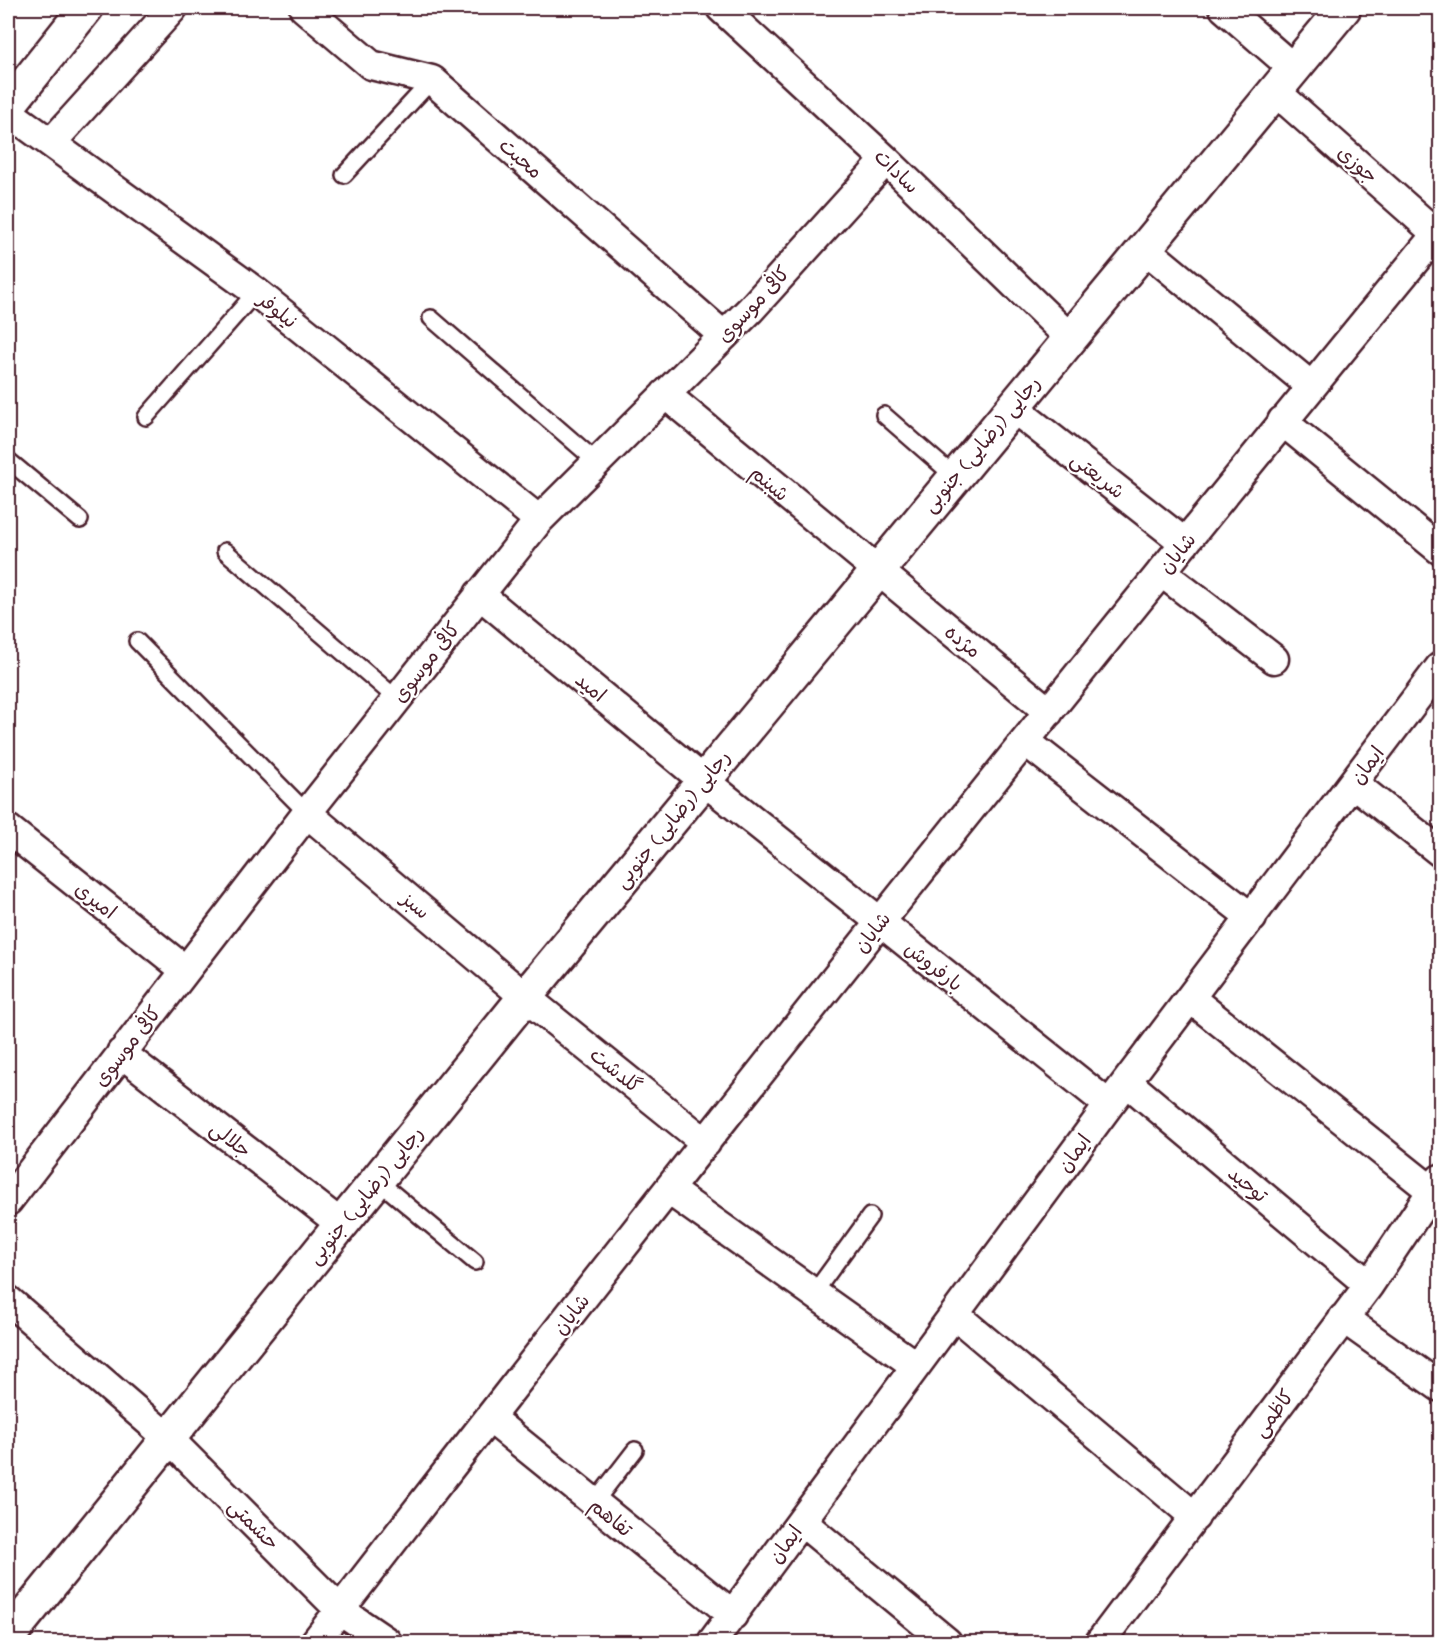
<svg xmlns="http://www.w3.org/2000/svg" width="1448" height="1650" font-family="Mynerve,'Playpen Sans Arabic',sans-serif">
<rect width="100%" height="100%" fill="#fff"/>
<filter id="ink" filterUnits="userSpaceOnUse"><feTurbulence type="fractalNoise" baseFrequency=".0167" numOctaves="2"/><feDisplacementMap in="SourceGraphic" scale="12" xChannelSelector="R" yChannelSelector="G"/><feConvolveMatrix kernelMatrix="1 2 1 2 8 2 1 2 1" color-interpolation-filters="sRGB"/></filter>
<g filter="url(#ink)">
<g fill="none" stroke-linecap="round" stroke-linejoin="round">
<defs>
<path id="service" d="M344 175 432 80
M431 318 597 462
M884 415 954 476
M146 417 256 292
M8 460 80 520
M225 551 397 699
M137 641 307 813
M377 1180 475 1262
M814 1293 870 1216
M594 1503 635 1450"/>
<path id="minor" d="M304 8 371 65 432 80 724 336
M721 8 886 160 1070 338
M1224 8 1294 69
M1275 91 1440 237
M8 112 256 292 539 520
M51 143 173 8
M1144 248 1311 386
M665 394 1049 712
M1012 407 1185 543
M1282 421 1440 550
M1161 572 1274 659
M479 594 703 780 1109 1105
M1025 741 1252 918
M1353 783 1440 852
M307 813 525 997 706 1143
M8 829 185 970
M1190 998 1432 1191
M121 1053 341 1224
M1127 1082 1369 1285
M669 1190 916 1366
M8 1201 307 813 539 520 751 309 886 160
M8 1300 168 1438 340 1610 387 1642
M955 1315 1195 1517
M1343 1318 1440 1387
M490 1418 733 1615
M802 1522 947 1642
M315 1642C683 1166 1058 695 1440 230
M712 1642 1109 1105 1440 667
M1100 1642 1369 1285 1440 1179"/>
<path id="tertiary" d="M8 106 86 8
M8 1637 525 997 1344 8"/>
</defs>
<!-- service casing -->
<use href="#service" stroke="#4a1f2b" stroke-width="20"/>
<!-- minor casing -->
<use href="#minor" stroke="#4a1f2b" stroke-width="33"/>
<!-- tertiary casing -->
<use href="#tertiary" stroke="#4a1f2b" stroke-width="38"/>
<!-- service -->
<use href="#service" stroke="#fff" stroke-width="15"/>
<!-- minor -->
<use href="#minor" stroke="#fff" stroke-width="28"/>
<!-- tertiary -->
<use href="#tertiary" stroke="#fff" stroke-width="33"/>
</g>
</g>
<g text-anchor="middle" stroke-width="4.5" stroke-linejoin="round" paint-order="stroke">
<!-- street labels -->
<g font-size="20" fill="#4a1f2b" stroke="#fff">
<text transform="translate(521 158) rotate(41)" y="7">محبت</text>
<text transform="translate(1358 164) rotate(41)" y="7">جوزی</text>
<text transform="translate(897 171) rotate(44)" y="7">سادات</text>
<text transform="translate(753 304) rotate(-47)" y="7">کافی موسوی</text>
<text transform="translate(278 310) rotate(39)" y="7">نیلوفر</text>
<text transform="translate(981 444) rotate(-50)" y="7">رجایی (رضایی) جنوبی</text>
<text transform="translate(1098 475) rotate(38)" y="7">شریعتی</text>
<text transform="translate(770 483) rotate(40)" y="7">شبنم</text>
<text transform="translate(1177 553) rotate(-51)" y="7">شایان</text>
<text transform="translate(963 641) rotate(39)" y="7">مژده</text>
<text transform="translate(426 662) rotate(-52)" y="7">کافی موسوی</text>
<text transform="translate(591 687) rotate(40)" y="7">امید</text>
<text transform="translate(1367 765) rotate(-53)" y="7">ایمان</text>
<text transform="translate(672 819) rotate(-51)" y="7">رجایی (رضایی) جنوبی</text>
<text transform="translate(96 900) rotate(38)" y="7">امیری</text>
<text transform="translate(416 905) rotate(40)" y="7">سبز</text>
<text transform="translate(872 932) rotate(-52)" y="7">شایان</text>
<text transform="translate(934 966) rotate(38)" y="7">بارفروش</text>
<text transform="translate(127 1046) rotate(-52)" y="7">کافی موسوی</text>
<text transform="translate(616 1070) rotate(39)" y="7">گلدشت</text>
<text transform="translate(231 1139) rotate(38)" y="7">جلالی</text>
<text transform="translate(1074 1153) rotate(-54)" y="7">ایمان</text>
<text transform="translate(1248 1184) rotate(40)" y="7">توحید</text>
<text transform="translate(365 1195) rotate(-51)" y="7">رجایی (رضایی) جنوبی</text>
<text transform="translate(571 1314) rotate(-52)" y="7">شایان</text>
<text transform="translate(1273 1413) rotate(-53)" y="7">کاظمی</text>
<text transform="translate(611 1517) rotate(39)" y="7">تفاهم</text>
<text transform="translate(254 1524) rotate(45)" y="7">حشمتی</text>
<text transform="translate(785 1544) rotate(-54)" y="7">ایمان</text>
</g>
</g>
<!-- margin -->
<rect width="1448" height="1650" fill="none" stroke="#fff" stroke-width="30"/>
<rect x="15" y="15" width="1418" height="1620" fill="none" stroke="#4a1f2b" stroke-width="2" filter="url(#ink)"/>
</svg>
